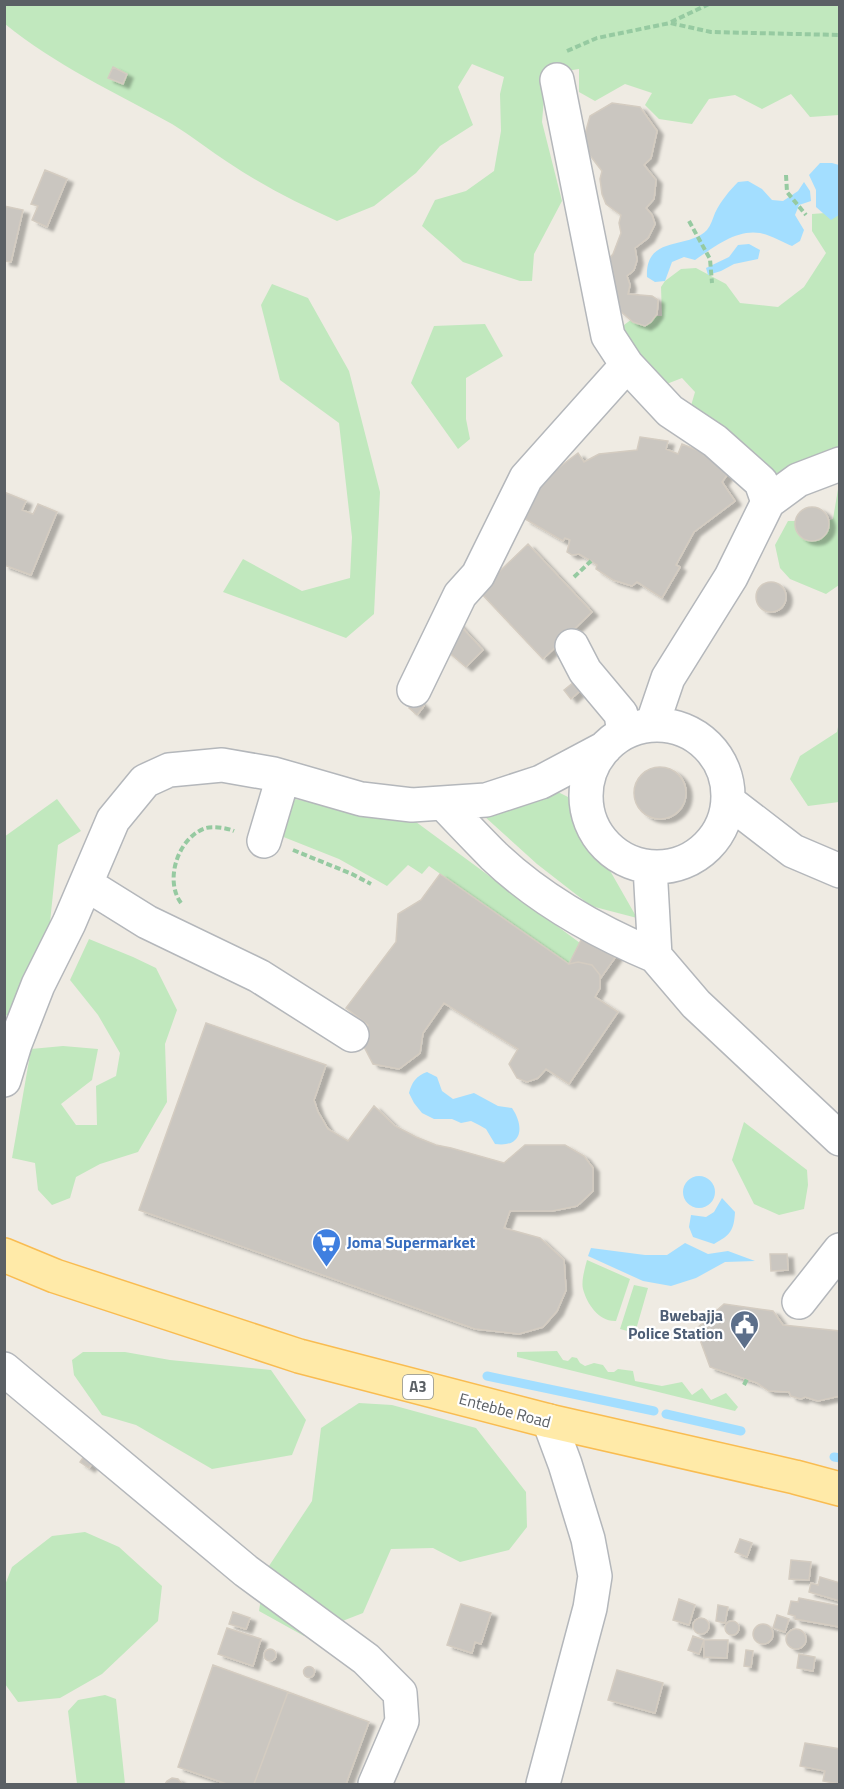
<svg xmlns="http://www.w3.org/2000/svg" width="844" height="1789" font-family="'Titillium Web',sans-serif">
<defs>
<filter id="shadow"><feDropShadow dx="6" dy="4" stdDeviation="1.5" flood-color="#0004"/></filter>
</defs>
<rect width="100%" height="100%" fill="#efebe3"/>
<!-- green -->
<path fill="#c1e8be" d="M4 5H839V115L810 117 791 94 762 109 735 95 709 99 692 124 659 119 645 105 652 93 625 84 595 101 579 92V69L546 74 542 122 562 201 534 254 532 281H520L463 262 422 226 435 200 466 191 494 171 501 131 500 94 504 77 472 64 458 87 473 125 440 146 416 173 374 206 337 221C299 204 263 186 229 163 210 151 192 136 172 124 116 93 55 65 5 24Z
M839 212V451L786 480 743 477 686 423 695 392 682 378 659 387 616 331 636 316H662L661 287 665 281 681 269 696 268 726 284 740 303 778 307 804 287 826 253 812 231V214Z
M272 284 308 298 349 371 380 492 374 614 346 638 223 592 243 559 302 591 350 578 352 537 339 423 280 380 261 305Z
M485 324 503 356 466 378V419L470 439 458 449 411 383 434 326Z
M839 483V585L826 594 790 579 780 568 775 545 788 521H804L814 526 833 519Z
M839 722V802L808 806 790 779 800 756 837 732Z
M554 790 568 797 637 918 591 906 537 864 484 816Z
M57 799 81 831 58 845 46 961 10 1016 4 1015V837Z
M295 799 356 812 412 819 580 943 569 964 429 866 422 874 408 865 387 886 339 859 281 836Z
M89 939 133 957 156 968 177 1010 165 1044 167 1102 138 1152 100 1164 76 1177 70 1198 52 1205 38 1190 35 1163 12 1158 31 1049 63 1046 98 1049 92 1080 61 1104 76 1125H97L96 1086 116 1076 120 1053 98 1015 70 980Z
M744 1122 807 1170 808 1185 804 1209 779 1215 754 1204 732 1160Z
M587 1260 630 1279 616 1321C599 1322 587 1304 583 1289 581 1281 585 1268 587 1260Z
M634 1285 648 1288 635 1333 620 1329Z
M557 1351 563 1360 568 1361 572 1357 577 1358 580 1363 585 1366 594 1363 603 1365 608 1372H614L618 1369 633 1371 635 1381 662 1386 682 1382 692 1395 702 1388 711 1400 726 1393 738 1407 735 1411 517 1357V1352Z
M83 1352H125L170 1360 271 1370 306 1420 292 1455 212 1469 136 1425 102 1415 74 1375 72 1360Z
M359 1403 392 1405 476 1428 526 1492 527 1527 509 1550 460 1562 433 1548 391 1549 363 1613 304 1636 259 1611 265 1572 312 1501 321 1428Z
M85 1532 119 1547 162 1586 158 1621 102 1674 60 1698 18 1702 5 1684V1585L12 1567 52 1536Z
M105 1695 116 1699 125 1784H77L68 1711 78 1700Z"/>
<!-- water -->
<path fill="#a3deff" d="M820 163H832L839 165V215L831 220 816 207V190L809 175Z
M748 181 762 189 772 200 783 201 798 191 804 182 810 191 811 201 799 205 795 215 804 230 800 241 792 246C782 242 771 235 760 233 736 229 714 247 695 260L684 257 672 262 665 281 655 282 647 277C645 235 687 250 707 230 711 225 713 218 715 213 721 201 729 191 738 182Z
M749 244 760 250 758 259 734 264 721 271 708 275 706 268 729 257 738 245Z
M427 1072 437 1077 442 1091 453 1099 474 1093 498 1106 512 1108C525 1127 522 1148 495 1144L486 1129 479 1125 471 1121 461 1123 452 1119H434L422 1113 414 1103 409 1093C412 1082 416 1076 427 1072Z
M683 1192a16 16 0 1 1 32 0a16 16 0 1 1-32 0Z
M722 1198 735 1212C734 1231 730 1235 714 1244L693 1237 689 1227 691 1215 706 1217 714 1212Z
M685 1243 708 1254 728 1251 755 1261 725 1262 696 1278 671 1286 643 1281 588 1256 591 1248 645 1255H667Z"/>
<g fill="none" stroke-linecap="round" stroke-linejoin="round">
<!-- stream -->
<path stroke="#a3deff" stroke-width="9" d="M487 1376 654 1411
M666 1414 741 1431
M834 1457 840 1458"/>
</g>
<!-- building -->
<path fill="#cac6c0" stroke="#d4ccc1" stroke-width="1.5" filter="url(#shadow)" d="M113 67 127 74 123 84 108 78Z
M612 103 640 107 657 131 651 158 644 165 656 180 654 199 646 208 652 215 655 224 648 238 635 248 637 260 634 270 627 276 630 285 628 294 652 296 658 300 657 314 651 322 645 326 633 322 618 309 607 261 613 254 621 233 619 223 621 215 606 204 602 194 600 179 602 171 582 145 590 116Z
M45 170 67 179 47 227 32 220 38 206 31 204Z
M4 206 23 210 11 262 4 261Z
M640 437 668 441 666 449 678 454 682 444 709 455 727 475 722 482 735 501 694 532 676 565 680 567 662 598 637 582 632 586 613 580 596 569 597 565 591 561 579 554 572 555 567 552 570 540 565 538 563 541 525 519 540 488 538 477 549 475 578 453 584 462 599 454 637 450Z
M4 492 26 501 22 510 33 514 38 504 57 512 31 575 4 565Z
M795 524a17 17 0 1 1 34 0a17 17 0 1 1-34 0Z
M528 544 592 612 543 659 479 591Z
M756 597a15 15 0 1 1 30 0a15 15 0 1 1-30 0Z
M454 619 483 650 466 667 439 644Z
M574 682 581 690 571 699 564 690Z
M417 699 424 706 417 715 409 708Z
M634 793a26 26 0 1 1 52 0a26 26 0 1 1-52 0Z
M440 874 569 964 578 962 592 965 600 975V988L595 997 618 1012 569 1084 546 1069 538 1078 527 1082 517 1078 509 1064 518 1049 444 1003 423 1033 420 1053 399 1069 373 1064 362 1043 368 1025 346 1008 396 942 398 914 421 900Z
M589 924 624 945 600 979V975L592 965 578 962 569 964Z
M206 1023 326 1065 314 1100 318 1112 328 1129 348 1141 374 1106 395 1126 416 1137 436 1145 451 1148 504 1163 525 1145H565L584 1156 593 1168V1191L577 1206 552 1211H510L504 1228 540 1238 564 1260 566 1290 557 1311 543 1327 519 1334 475 1329 139 1210Z
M770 1254H787L788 1270 771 1271Z
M724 1304 773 1311 783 1325 840 1331V1396L818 1401 805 1397 801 1399 791 1396 789 1392 769 1391 757 1383 710 1367 696 1329Z
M87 1452 96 1458 89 1468 80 1462Z
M740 1539 752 1543 747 1557 735 1552Z
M791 1560 811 1562 809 1580 789 1579Z
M820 1577 840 1583V1601L809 1592 811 1583 818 1585Z
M799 1598 840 1606V1627L795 1619V1616L788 1614 791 1601 798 1602Z
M679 1599 695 1605 689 1625 673 1620Z
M461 1604 491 1613 481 1644 475 1642 472 1653 447 1645Z
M718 1605 728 1607 725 1623 716 1621Z
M233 1612 250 1618 246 1629 229 1624Z
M777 1615 789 1619 785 1632 773 1628Z
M693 1626a8 8 0 1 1 16 0a8 8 0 1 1-16 0Z
M725 1628a7 7 0 1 1 14 0a7 7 0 1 1-14 0Z
M753 1634a10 10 0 1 1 20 0a10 10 0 1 1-20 0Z
M227 1628 261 1639 253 1666 218 1654Z
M786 1639a10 10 0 1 1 20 0a10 10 0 1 1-20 0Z
M693 1636 704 1640 699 1654 688 1650Z
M704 1640H728L727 1658 704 1657Z
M264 1655a6 6 0 1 1 12 0a6 6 0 1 1-12 0Z
M746 1650 753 1651 751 1667 744 1666Z
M799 1654 815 1657 813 1671 797 1668Z
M213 1665 288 1692 254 1784H227L178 1767Z
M303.5 1672a5.5 5.5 0 1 1 11 0a5.5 5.5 0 1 1-11 0Z
M617 1670 663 1683 655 1713 608 1700Z
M288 1692 369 1722 346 1784H254Z
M805 1743 840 1749V1784L823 1781 825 1771 800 1766Z
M172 1778 178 1779 182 1784H165L167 1781Z"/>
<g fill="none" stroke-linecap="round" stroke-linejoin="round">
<defs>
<path id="minor" d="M557 80 608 336 627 365 670 411 715 441 761 482 768 502
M572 646 585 671 621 714 624 733
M414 690 460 595 478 575 526 478 627 365
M652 725 668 678 731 577 768 502 798 480 840 464
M586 796a71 71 0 1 1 142 0a71 71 0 1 1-142 0Z
M728 801 793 851 840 871
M443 803C460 821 477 839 494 856 539 899 598 932 655 956
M264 841 283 777
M650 867 655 956 696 1004 840 1139
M86 884 147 922 259 976 352 1035
M4 1080 15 1044 38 985 69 923 113 820 145 781 169 770 222 765 274 774 361 799 412 805 486 800 541 782 605 748
M799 1302 840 1250
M4 1369 246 1571 366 1659 400 1693 402 1721 375 1784
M543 1784 590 1608 595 1576 588 1539 565 1464 549 1421"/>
<path id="major" d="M4 1255 55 1276 299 1356 549 1421 795 1477 840 1489"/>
</defs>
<!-- minor casing -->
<use href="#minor" stroke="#b4b7bb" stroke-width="36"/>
<!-- major casing -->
<use href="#major" stroke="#f9bc51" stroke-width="36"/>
<!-- path -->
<path stroke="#96caa1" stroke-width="4" stroke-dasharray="6 3" stroke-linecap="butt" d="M671 22 709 4
M567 51 597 38 670 23 711 32 840 35
M786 175 787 192 806 215
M689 221 710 259 712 283
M574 577 591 561
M293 850 352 874 371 884
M181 903C164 880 178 837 206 828 214 826 227 828 234 831
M744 1385 747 1379"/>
<!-- minor -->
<use href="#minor" stroke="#fff" stroke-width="33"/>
<!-- major -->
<use href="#major" stroke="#ffeaa8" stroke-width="33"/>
</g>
<!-- icons -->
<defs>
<symbol id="supermarket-pin" viewBox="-11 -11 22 30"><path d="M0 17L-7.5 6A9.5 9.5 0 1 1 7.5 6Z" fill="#3f7fe0" stroke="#fff"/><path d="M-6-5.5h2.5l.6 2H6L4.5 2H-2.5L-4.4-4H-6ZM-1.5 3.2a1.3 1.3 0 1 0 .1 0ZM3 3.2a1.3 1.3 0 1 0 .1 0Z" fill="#fff"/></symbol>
<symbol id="civic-pin" viewBox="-11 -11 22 30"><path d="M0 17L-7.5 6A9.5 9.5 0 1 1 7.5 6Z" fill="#5c6f8a" stroke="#fff"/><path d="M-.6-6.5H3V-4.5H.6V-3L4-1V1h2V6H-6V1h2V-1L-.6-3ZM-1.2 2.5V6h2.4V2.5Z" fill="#fff"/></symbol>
</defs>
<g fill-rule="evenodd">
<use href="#supermarket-pin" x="310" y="1226" width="33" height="45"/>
<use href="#civic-pin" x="728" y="1308" width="33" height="45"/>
</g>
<g text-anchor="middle" stroke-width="4.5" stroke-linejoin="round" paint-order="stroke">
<!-- shield labels -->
<rect fill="#fff" stroke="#8c9093" stroke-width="1.5" x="403" y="1375" width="30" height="24" rx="4.5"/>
<g font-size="15" font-weight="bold" fill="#5b6065">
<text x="418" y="1392">A3</text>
</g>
<!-- shop labels -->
<g font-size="16" font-weight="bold" fill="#366cbe" stroke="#fff" text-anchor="start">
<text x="347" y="1248">Joma Supermarket</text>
</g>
<!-- service labels -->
<g font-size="16" font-weight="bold" fill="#4e5e75" stroke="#fff" text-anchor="end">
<text x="723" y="1321">Bwebajja<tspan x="723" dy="18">Police Station</tspan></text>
</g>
<!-- street labels -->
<g font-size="16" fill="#5b6065" stroke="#fff">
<text transform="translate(505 1410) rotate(15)" y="6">Entebbe Road</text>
</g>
</g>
<!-- border -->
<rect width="844" height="1789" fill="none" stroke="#5b6065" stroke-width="12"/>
</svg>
